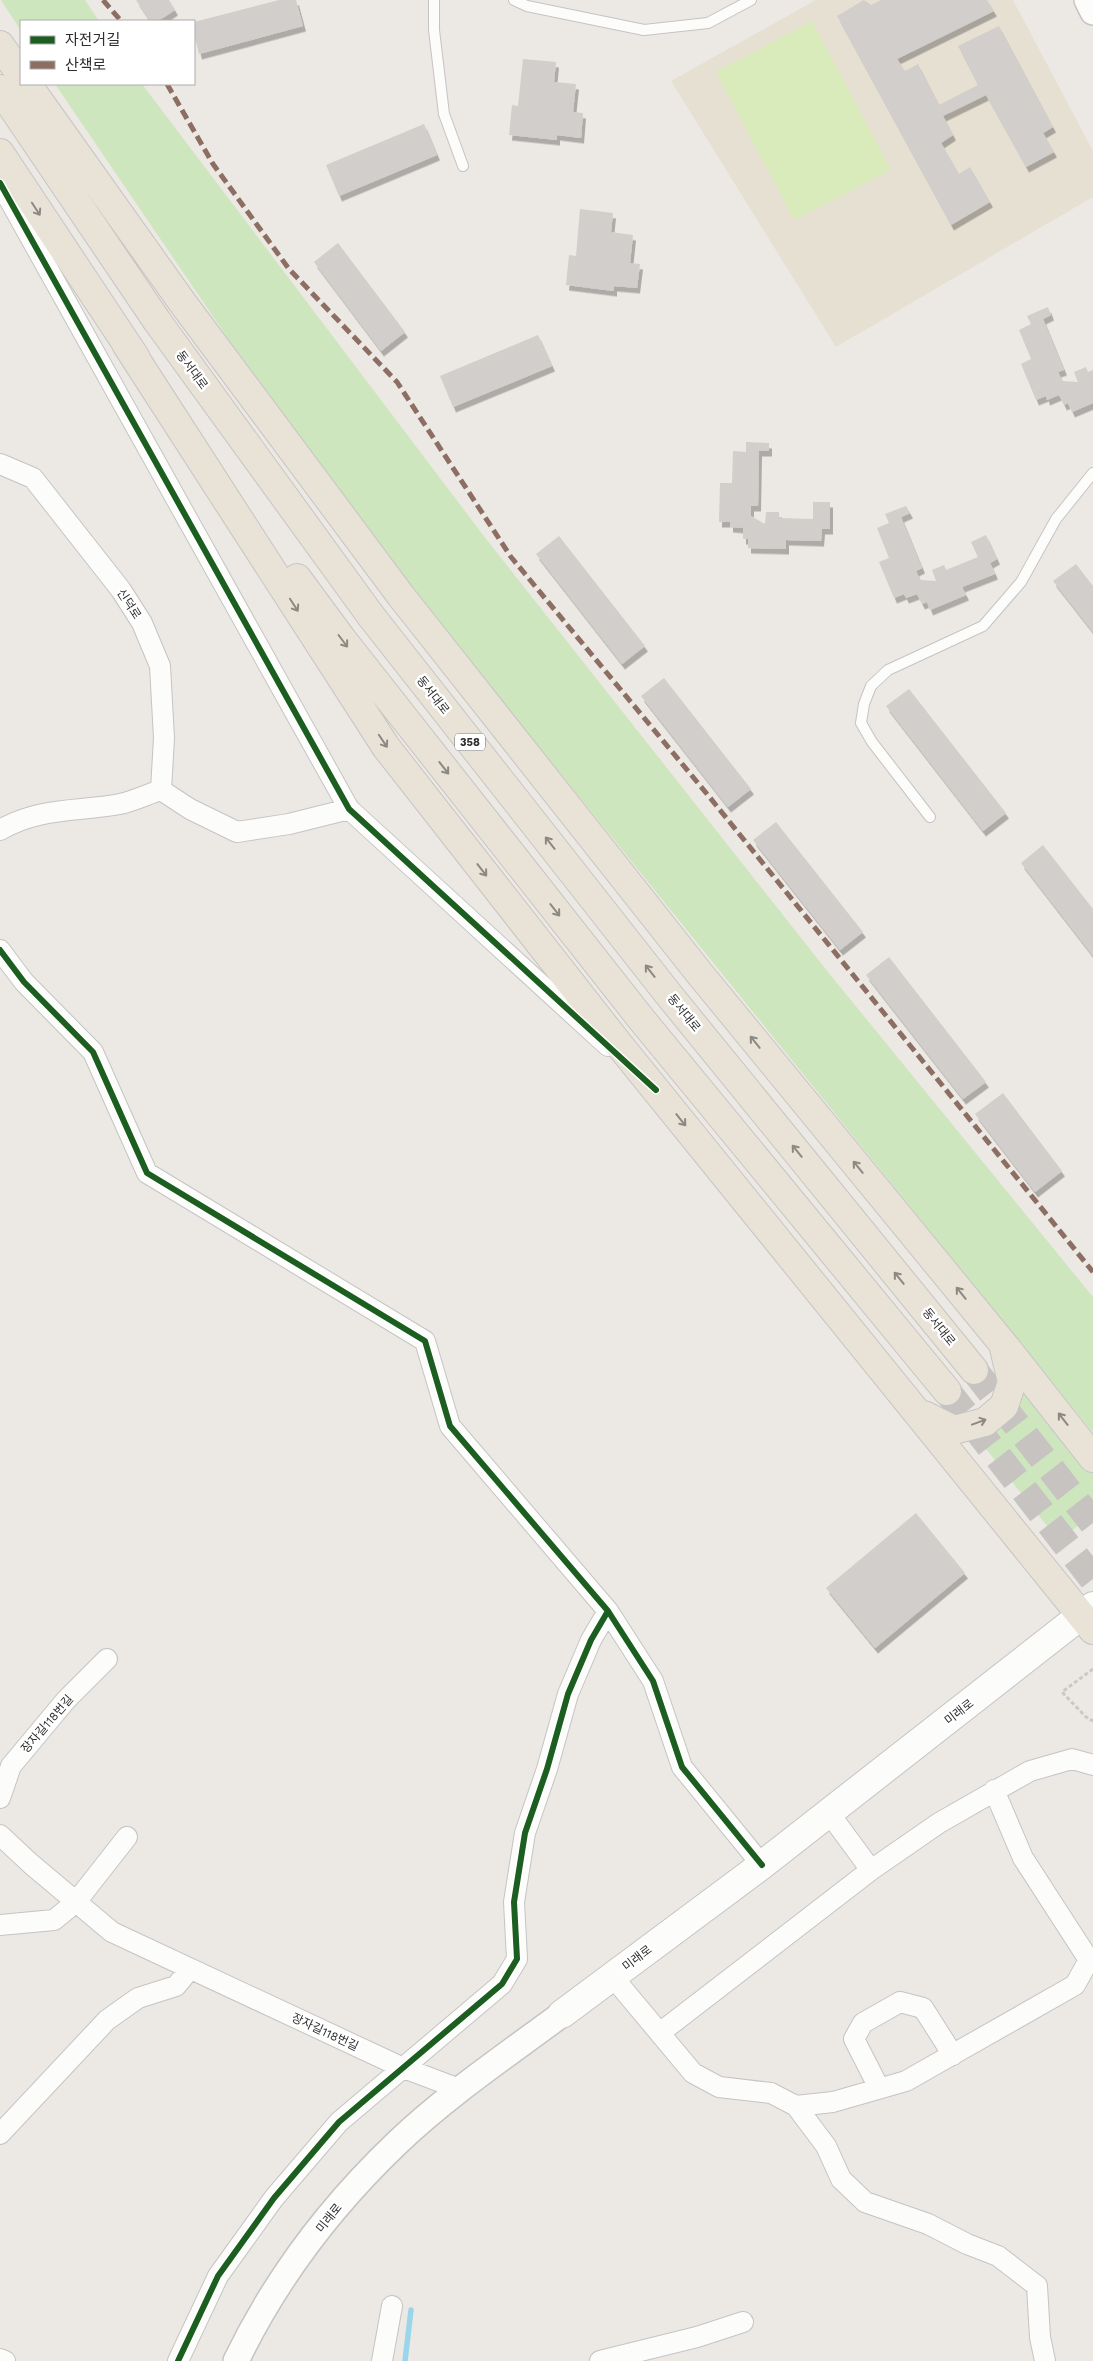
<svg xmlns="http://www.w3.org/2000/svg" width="1093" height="2361" font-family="'Work Sans','Noto Sans KR',sans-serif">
<defs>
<filter id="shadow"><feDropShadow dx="3" dy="5.5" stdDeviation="0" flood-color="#0004"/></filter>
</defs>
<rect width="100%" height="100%" fill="#ece8e4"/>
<!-- education -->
<path fill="#e6e0d3" d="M816 0H1013L1093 151V197L836 347 671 81Z"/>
<!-- green -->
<path fill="#cee6be" d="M1 0H85L99 21H21V31Z
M55 84H142L483 535 828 972 1093 1297V1433L413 591 229 340Z
M1024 1387 1093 1472V1514L1059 1541 979 1440 1015 1411Z"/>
<!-- pitch -->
<path fill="#d9eabb" d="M812 21 891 170 794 220 716 72Z"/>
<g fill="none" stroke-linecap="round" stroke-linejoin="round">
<!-- stream -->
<path stroke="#99d6ec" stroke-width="5.5" d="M405 2361 411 2310"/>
</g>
<!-- building -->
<path fill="#d1cecb" filter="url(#shadow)" d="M136 0H169L175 10 158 21H150Z
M279 0H296L303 26 199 54 194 34V22Z
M864 0 871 5 881 0H987L994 11 897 59 905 71 918 64 939 105 978 85 958 46 999 26 1053 127 1043 133 1054 152 1026 167 986 95 943 116 953 135 941 143 959 174 970 167 990 202 951 225 837 16Z
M523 59 556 62 554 82 576 84 573 112 583 113 581 138 557 135V140L509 135 512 105 518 106Z
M424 124 437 155 339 196 326 165Z
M580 209 613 213 611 232 633 235 630 263 640 264 637 288 614 286V291L566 285 569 255 576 256Z
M338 243 405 332 381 351 314 262Z
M1048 307 1051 315 1043 319 1064 370 1058 372 1062 381 1078 382 1074 372 1086 367 1088 372 1093 370V403L1072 412 1068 403 1064 405 1059 395 1047 400 1046 396 1036 400 1021 364 1031 359 1019 330 1031 324 1027 316Z
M538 335 552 366 453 407 440 376Z
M746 442 769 443V451H759L758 506H751V516L765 524 766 512H779V518L813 519V502H830V529H822L821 541 786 540V549L748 548V539H743V528L730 527V522H719L720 483H732L733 451 746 452Z
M906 506 910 513 901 517 922 568 916 571 920 580 936 581 932 570 944 565 946 570 978 557 971 542 986 535 997 559 990 563 995 574 962 587 966 595 930 610 927 602 922 604 917 594 906 598 904 594 894 598 879 562 889 558 877 528 889 523 885 514Z
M559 536 645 646 622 664 536 554Z
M1076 564 1093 586V632L1053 581Z
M664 678 751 789 728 807 641 696Z
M909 689 1006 813 983 831 886 706Z
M776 822 863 932 840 950 753 840Z
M1043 845 1093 909V956L1021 863Z
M889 957 986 1082 963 1099 866 975Z
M1003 1093 1062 1171 1035 1192 975 1114Z
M916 1513 965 1573 875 1648 826 1588Z"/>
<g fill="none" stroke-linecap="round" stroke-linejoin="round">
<!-- trunk-tunnel -->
<path stroke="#c6c3c0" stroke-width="28" stroke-dasharray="28 14" stroke-linecap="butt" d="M974 1370 1093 1523
M947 1391 1093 1579"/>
<defs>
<path id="service" d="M434 0V30L444 114 463 166
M514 0 527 6 644 30 708 23 751 0
M930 817 872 742 861 723 864 704 871 686 888 670 983 626 1021 582 1056 519 1093 473"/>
<path id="minor" d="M0 183 349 809 608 1046
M0 464 33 478 121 590 142 623 160 666 164 738 161 790
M161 790 190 809 237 832 289 824 349 809
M0 830C40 807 77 812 120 804 134 801 148 794 161 790
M0 950 24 982 93 1052 147 1173 425 1341 450 1426 608 1611 653 1681 682 1767 762 1865
M0 1798 11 1766 66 1700 107 1659
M829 1813 871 1870
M0 1835 31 1864 112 1932 401 2067 462 2090
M0 1925 54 1920 76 1902 127 1837
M612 1976 693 2073 719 2087 771 2093 796 2106 826 2146 841 2179 865 2202 928 2224 967 2244 998 2256 1037 2286 1040 2337 1045 2361
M661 2032 871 1870 939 1823 1030 1771 1072 1759 1093 1765
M879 2088 854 2039 863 2023 900 2002 923 2008 953 2055
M796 2106 833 2102 906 2081 1075 1985 1089 1960 1023 1858 994 1790
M0 2134 107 2020 138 1998 176 1986 190 1969
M0 2359 5 2361
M178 2361 218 2276 274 2198 339 2122 502 1984 517 1959 514 1902 525 1833 547 1769 568 1694 591 1640 608 1611
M382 2361 392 2306
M600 2361 697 2337 743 2322"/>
<path id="tertiary" d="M1087 0 1093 12
M236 2361C275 2280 332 2205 397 2143 446 2096 508 2054 562 2014"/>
<path id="secondary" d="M562 2014 762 1865 1093 1606"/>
<path id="trunk" d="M0 45 21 75
M27 84 182 302 401 596 700 974 1004 1345 1093 1458
M0 89 157 321 371 616 669 995 974 1370
M0 153 136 358
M126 344 386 747 617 1042 1093 1630
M297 578 342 639 642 1020 947 1391
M924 1415 954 1430 985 1422 1004 1406 1012 1382 1004 1348"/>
</defs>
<!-- service casing -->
<use href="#service" stroke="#c5c4c5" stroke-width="12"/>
<!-- minor casing -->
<use href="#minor" stroke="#c5c4c5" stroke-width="22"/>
<!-- tertiary casing -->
<use href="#tertiary" stroke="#c5c4c5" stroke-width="28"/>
<!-- secondary casing -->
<use href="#secondary" stroke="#c5c4c5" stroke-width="30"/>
<!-- trunk casing -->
<use href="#trunk" stroke="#c6c5c4" stroke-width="30"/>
<!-- path -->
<path stroke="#c9c9c8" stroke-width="3" stroke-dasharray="4 2.5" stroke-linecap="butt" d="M1093 1669 1062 1692 1086 1717 1093 1721"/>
<!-- service -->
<use href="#service" stroke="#fcfcfb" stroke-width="10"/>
<!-- minor -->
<use href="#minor" stroke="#fcfcfb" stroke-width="20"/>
<!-- tertiary -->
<use href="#tertiary" stroke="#fcfcfb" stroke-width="25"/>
<!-- secondary -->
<use href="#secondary" stroke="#fcfcfb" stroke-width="28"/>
<!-- trunk -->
<use href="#trunk" stroke="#e9e2d6" stroke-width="28"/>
<!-- quiet -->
<path stroke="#8d6e63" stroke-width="5" stroke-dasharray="10 5" stroke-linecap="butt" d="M103 0 121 21
M167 84 213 164 289 269 397 382 511 557 707 794 1093 1272"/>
<defs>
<path id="cycleway" d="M0 183 349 809 656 1090
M0 950 24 982 93 1052 147 1173 425 1341 450 1426 608 1611 653 1681 682 1767 762 1865
M178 2361 218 2276 274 2198 339 2122 502 1984 517 1959 514 1902 525 1833 547 1769 568 1694 591 1640 608 1611"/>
</defs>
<!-- cycleway casing -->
<use href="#cycleway" stroke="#fff" stroke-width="9"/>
<!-- cycleway -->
<use href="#cycleway" stroke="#1b5e20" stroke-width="6"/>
</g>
<!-- one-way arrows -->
<defs><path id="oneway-shaft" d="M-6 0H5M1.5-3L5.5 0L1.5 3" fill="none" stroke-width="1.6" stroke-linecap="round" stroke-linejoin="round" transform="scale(1.25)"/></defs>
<g stroke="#8c8882">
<use href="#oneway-shaft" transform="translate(36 209) rotate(57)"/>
<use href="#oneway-shaft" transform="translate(294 605) rotate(57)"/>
<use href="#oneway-shaft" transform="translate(343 641) rotate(53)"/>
<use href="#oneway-shaft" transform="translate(383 741) rotate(56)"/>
<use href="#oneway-shaft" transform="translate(444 768) rotate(52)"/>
<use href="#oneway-shaft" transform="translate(550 843) rotate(-128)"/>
<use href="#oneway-shaft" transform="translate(482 870) rotate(52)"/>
<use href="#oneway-shaft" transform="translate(555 910) rotate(52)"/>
<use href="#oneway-shaft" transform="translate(650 971) rotate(-128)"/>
<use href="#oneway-shaft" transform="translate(755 1042) rotate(-129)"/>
<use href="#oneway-shaft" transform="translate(681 1120) rotate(51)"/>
<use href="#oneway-shaft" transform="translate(797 1151) rotate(-129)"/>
<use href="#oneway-shaft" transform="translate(858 1167) rotate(-129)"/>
<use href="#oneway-shaft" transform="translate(899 1278) rotate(-129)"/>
<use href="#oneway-shaft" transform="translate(961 1293) rotate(-129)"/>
<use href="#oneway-shaft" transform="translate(1063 1419) rotate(-128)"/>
<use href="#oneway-shaft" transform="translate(979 1422) rotate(-20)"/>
</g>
<g text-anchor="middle" stroke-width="5" stroke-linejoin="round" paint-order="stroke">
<!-- shield labels -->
<rect fill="#fff" stroke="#6d6d6d" stroke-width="1" x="455" y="733.5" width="30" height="17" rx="4"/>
<g font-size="11" font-weight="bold" fill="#2e2e2e">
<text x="470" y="746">358</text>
</g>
<!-- street labels -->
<g font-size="12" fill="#2e2e2e" stroke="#fff">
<text transform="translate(192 370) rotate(54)" y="4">동서대로</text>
<text transform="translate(129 604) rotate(57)" y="4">신덕로</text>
<text transform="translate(433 695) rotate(52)" y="4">동서대로</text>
<text transform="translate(684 1013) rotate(51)" y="4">동서대로</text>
<text transform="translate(939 1327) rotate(51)" y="4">동서대로</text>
<text transform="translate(959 1712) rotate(-38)" y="4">미래로</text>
<text transform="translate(47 1724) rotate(-49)" y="4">장자길118번길</text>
<text transform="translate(637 1958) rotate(-37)" y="4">미래로</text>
<text transform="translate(325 2032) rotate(25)" y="4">장자길118번길</text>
<text transform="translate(329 2218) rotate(-51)" y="4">미래로</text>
</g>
</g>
<!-- legend -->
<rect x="20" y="20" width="175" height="65" fill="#ffffff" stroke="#ababab"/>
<rect x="30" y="36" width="25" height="8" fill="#1b5e20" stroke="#ababab"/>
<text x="65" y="45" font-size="15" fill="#2e2e2e">자전거길</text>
<rect x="30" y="61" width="25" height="8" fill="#8d6e63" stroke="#ababab"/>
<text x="65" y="70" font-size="15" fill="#2e2e2e">산책로</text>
</svg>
